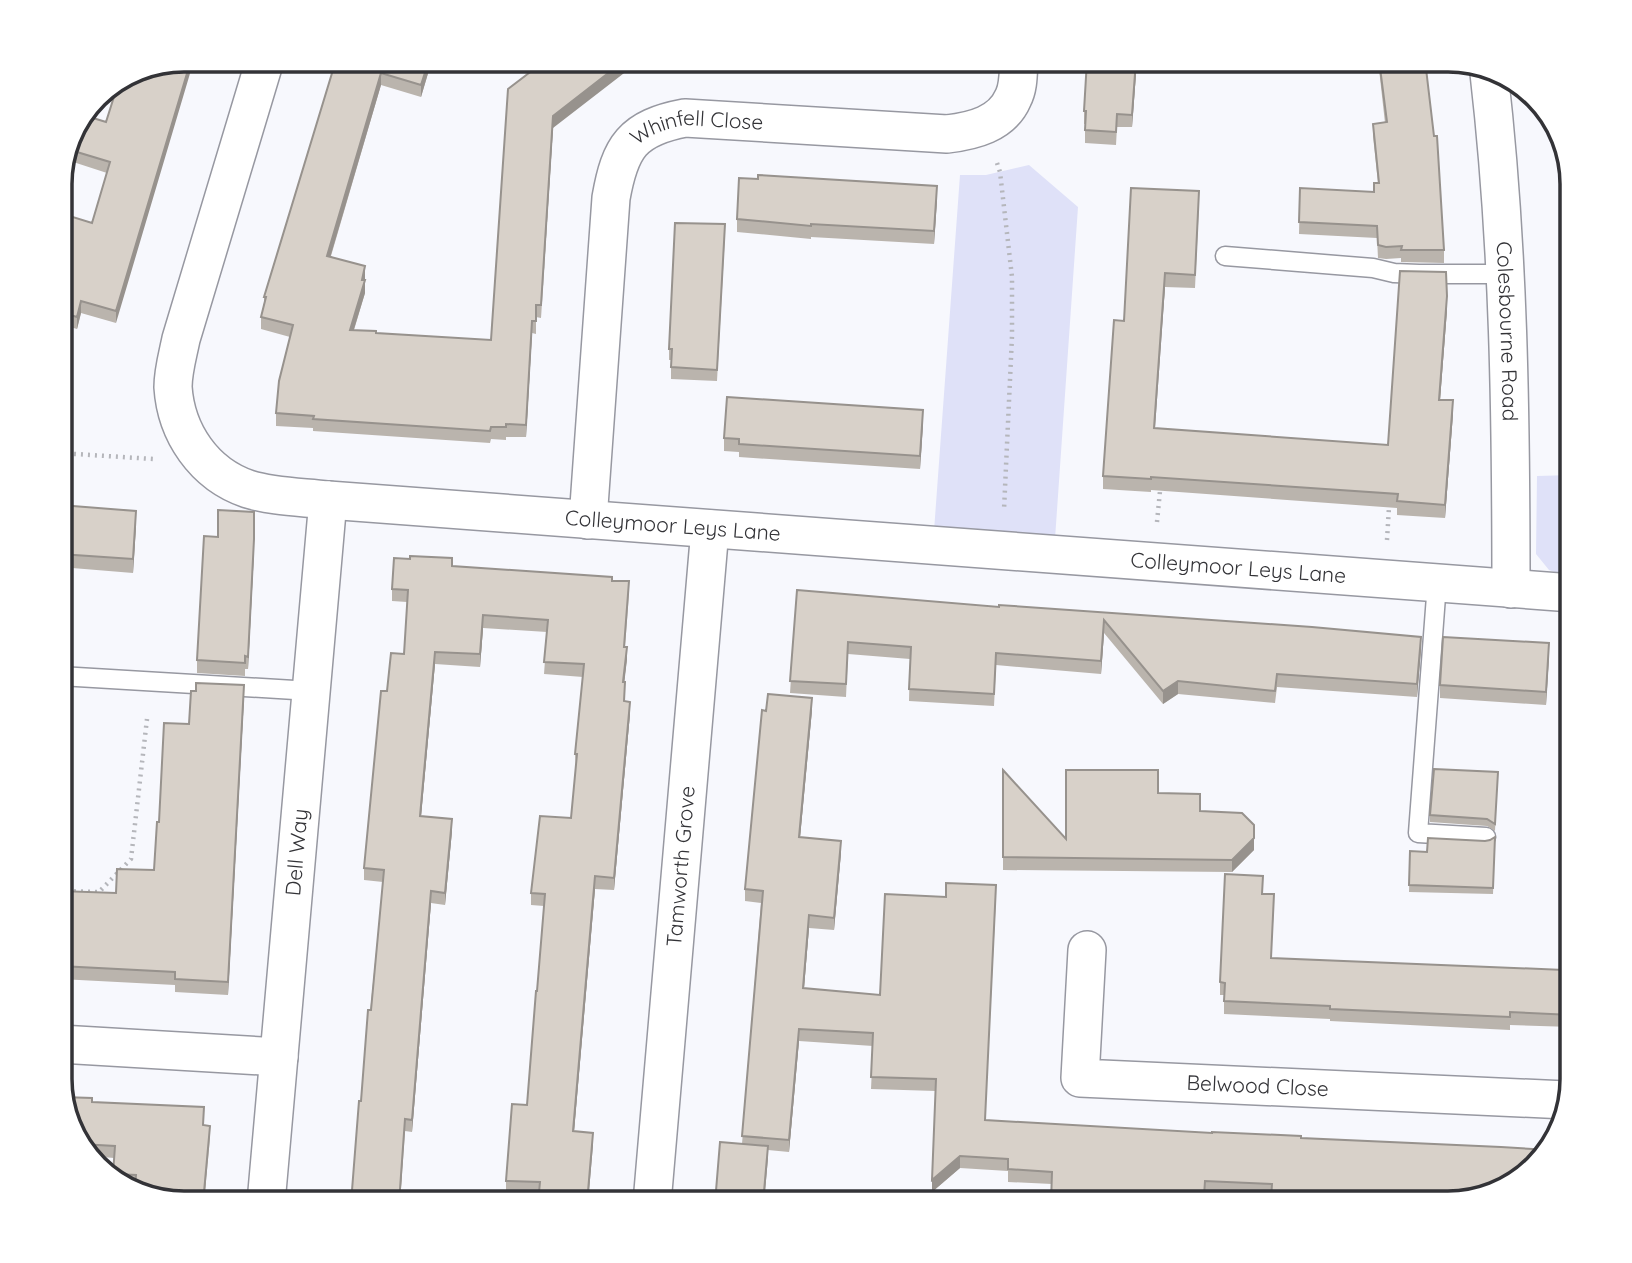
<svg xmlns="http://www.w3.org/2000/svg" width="1632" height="1263" font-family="Quicksand,sans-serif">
<rect width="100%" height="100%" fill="#f7f8fd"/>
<!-- green -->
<path fill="#dfe1f8" d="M1029 165 1078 207 1055 539 934 531 960 175H986Z
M1572 475V576L1563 575 1549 570 1536 554 1537 476Z"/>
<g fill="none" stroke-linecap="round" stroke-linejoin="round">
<defs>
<path id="lane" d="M1225 256 1373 268 1394 273 1419 274H1506
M1437 583 1418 833 1486 837
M60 676 311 691"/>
<g id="street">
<path id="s1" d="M265 60 181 339C178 354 173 371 173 387 176 433 204 474 248 489 273 497 302 497 328 500L1572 593"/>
<path id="s2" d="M1489 73C1509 245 1511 417 1511 589"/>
<path id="s3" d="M588 520 611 198C620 147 632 128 685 118L947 134C973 131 1002 124 1013 98 1019 87 1018 72 1019 60"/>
<path id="s4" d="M1087 950 1080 1078 1566 1100"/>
<path d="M60 1044 279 1057"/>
<path id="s5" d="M266 1203 328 500"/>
<path id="s6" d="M652 1203 710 529"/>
</g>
</defs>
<!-- lane casing -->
<use href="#lane" stroke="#9798a1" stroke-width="21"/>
<!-- street casing -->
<use href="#street" stroke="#9798a1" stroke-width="40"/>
<!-- path -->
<path stroke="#b5b6bb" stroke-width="4.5" stroke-dasharray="2 5" stroke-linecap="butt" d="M997 163 1000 172 1012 277V336L1004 510
M60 453 153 459
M1157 522 1160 491
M1387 540 1389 507
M60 891 99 892 131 859 147 719"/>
<!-- lane -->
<use href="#lane" stroke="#fff" stroke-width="18"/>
<!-- street -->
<use href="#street" stroke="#fff" stroke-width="37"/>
</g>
<!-- wall -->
<path fill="#bab4ad" d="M336 60H432L421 97 381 85 331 256 365 279V293L354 330 376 333 491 340 553 128 541 318 536 317V334L532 333 526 437H506V440L491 439 490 443 313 431V428L276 426V413L290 337 261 329V317L264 303V297Z
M799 60H953V67L847 60V63Z
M1137 60 1132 127H1117L1116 145 1085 143V124H1084V111Z
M1378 60H1425L1444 250V263L1401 262V258L1386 259 1378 258 1377 238 1299 234 1300 188 1374 192V183H1378L1373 136V124L1385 123Z
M118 84 116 323 81 313 77 329 60 324V213L92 223 107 173 64 159 72 128 106 122Z
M937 199 934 244 811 237V239L737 232V219Z
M1199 205 1195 288 1165 287 1154 428 1388 445 1447 310 1440 400 1453 414 1445 518 1397 515V508L1151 490V492L1103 489V476L1124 321Z
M725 235 717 381 671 379V360H669V349Z
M923 423 920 469 739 457V452L724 451V438Z
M60 505 136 525 133 573 60 567Z
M254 552 248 669H245V676L197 673V660Z
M410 559 452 566 612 581 629 593 625 647 627 659 624 682 625 701 630 714 614 890 595 889 574 1131 593 1145 539 1194 506 1193V1181L527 1105 537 991 544 906 531 905V893L571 818 576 766 575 754 583 677 544 674 547 632 483 628 480 667 435 664 421 816 452 831 445 905 431 903 412 1132 405 1131 400 1203H351L383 882 364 880V868L387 691 404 654 407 602 392 601V589Z
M797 590 1421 649 1417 697 1277 687 1275 703 1178 694 1163 704 1104 633 1101 674 996 665 994 706 909 701 910 659 848 654 846 697 790 693Z
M1549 656 1546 705 1440 698V685Z
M244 698 228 995 175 992V985L60 979V891L116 893 154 870 159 822 189 724Z
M812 710 800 837 841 853 834 930 809 928 804 988 880 995 946 897 996 898 985 1120 1301 1138 1503 1191 1448 1203H1271V1196L1205 1193V1203H1051L1052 1184 1008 1182V1171L960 1168 932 1192 936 1091 871 1089 873 1046 799 1041 789 1152 768 1150V1158L742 1144 761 903 745 901V889Z
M1572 715V1027L1510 1025V1030L1330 1021V1019L1224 1014V995H1220V982L1274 907 1271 958 1564 970Z
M1003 770 1066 839 1158 793 1200 811 1254 850 1232 872 1003 870Z
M1498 772 1495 831 1487 826 1430 822V815Z
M1495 837 1493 894 1409 892 1410 851 1427 852 1490 840Z
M92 1102 204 1125 210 1138 204 1203H183L113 1179 114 1158 90 1156 72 1135Z"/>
<!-- shaded-wall -->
<path fill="#97928d" d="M191 60H194L116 323V311Z
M429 60H432L421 97V85Z
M625 60H641L553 128 541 318 553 116Z
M1136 60H1137L1132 127V115Z
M381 73V85L327 268V256Z
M937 186V199L934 244V231Z
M365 266V293L350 342V330Z
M1165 273V287L1154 442V428Z
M1447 296V310L1439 413V400Z
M81 301V313L77 329V317Z
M532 321V333L526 437V425Z
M1453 400V414L1445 518V505Z
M923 410V423L920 469V456Z
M136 511V525L133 573V559Z
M254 539V552L248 669V657Z
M483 615V628L480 667V654Z
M1104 620V633L1101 674V661Z
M1421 637V649L1417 697V684Z
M1549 643V656L1546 705V692Z
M627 647V659L623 694V682Z
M435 652V664L420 828V816Z
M1178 681V694L1163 704V691Z
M244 685V698L228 995V982Z
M812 698V710L799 849V837Z
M630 702V714L614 890V878Z
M452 819V831L445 905V893Z
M1254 838V850L1232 872V860Z
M841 841V853L834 930V918Z
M595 876V889L573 1144V1131Z
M431 891V903L412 1132V1120Z
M809 915V928L803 1000V988Z
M799 1029V1041L789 1152V1140Z
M405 1119 400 1203H399Z
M210 1126 204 1203H203Z
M593 1133V1145L588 1203H587Z
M768 1146V1158L764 1203H763Z
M960 1156V1168L932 1192V1180Z"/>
<!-- building -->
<path fill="#d8d1c9" stroke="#97928d" stroke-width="2" d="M184 60H191L116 311 81 301 77 317 60 312V213L92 223 110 162 67 149 72 128 83 115 106 122 118 84Z
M336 60H429L421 85 381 73 327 256 365 266 362 280H365L350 330 376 331V333L491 340 508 89 546 60H625L553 116 541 305H536V321H532L526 425 506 424V427H491L490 431 313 419 314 416 276 413 279 381 293 325 261 317 266 297H264Z
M1087 60H1136L1132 115 1117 114 1116 132 1085 130 1086 111H1084Z
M1379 60H1425L1434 136H1437L1444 250H1401L1402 246 1386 247 1378 245 1377 226 1299 222 1300 188 1374 192V183H1379L1373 124 1387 122Z
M758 175 937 186 934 231 811 224V226L737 219 739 178 758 179Z
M1131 188 1199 191 1195 275 1165 273 1154 428 1388 445 1400 271 1446 272 1447 296 1439 400H1453L1445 505 1397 501 1398 494 1151 477V479L1103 476 1114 320 1124 321Z
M1570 216H1572V283Z
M675 223 725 224 717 370 671 367 672 349H669Z
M727 397 923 410 920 456 739 444V439L724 438Z
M60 505 136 511 133 559 60 554Z
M218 510 254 512V539L248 657 245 656V663L197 660 204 536 218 537Z
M410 556 452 558V566L612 577V581H629L624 647H627L623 682H625L624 701 630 702 614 878 595 876 573 1131 593 1133 587 1203H538L540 1182 506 1181 512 1104 527 1105 536 991H537L545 894 531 893 540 816 571 818 577 754H575L584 664 544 662 548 620 483 615 480 654 435 652 420 816 452 819 445 893 431 891 412 1120 405 1119 399 1203H351L359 1101H361L368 1010H371L384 870 364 868 381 691H387L391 653 404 654 408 590 392 589 394 558 410 559Z
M797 590 999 607V605L1312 627 1421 637 1417 684 1277 674 1275 691 1178 681 1163 691 1104 620 1101 661 996 653 994 694 909 689 911 647 848 642 846 684 790 681Z
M1443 637 1549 643 1546 692 1440 685Z
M196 683 244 685 228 982 175 979V972L60 966V891L116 893 117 869 154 870 157 822H159L164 723 189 724 191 691H196Z
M768 694 812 698 799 837 841 841 834 918 809 915 803 988 880 995 885 894 946 897V883L996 885 985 1120 1212 1133V1132L1301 1136V1138L1501 1147 1548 1150 1547 1155 1503 1191 1492 1193 1456 1192V1202L1448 1203H1361L1271 1199 1272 1184 1205 1181 1204 1196 1139 1193V1203H1051L1052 1172 1008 1169V1159L960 1156 932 1180 936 1079 871 1077 873 1033 799 1029 789 1140 742 1136 763 891 745 889 762 710 766 711Z
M1568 715H1572V1015L1510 1012V1017L1330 1009V1006L1224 1001 1225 983 1220 982 1225 874 1263 876 1262 894H1274L1271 958 1564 970Z
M1434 769 1498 772 1495 824 1487 819 1430 815Z
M1003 770 1066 839V770H1158V793L1200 794V811L1242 813 1254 825V838L1232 860 1003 857Z
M1495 837 1493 888 1409 885 1410 851 1427 852 1428 838 1485 841 1490 840Z
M62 1097 92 1098V1102L204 1107 203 1125 210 1126 203 1203H183L135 1187 136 1175 113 1174 115 1146 80 1144 72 1135Z
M720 1142 768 1146 763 1203H715Z"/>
<g text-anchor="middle" stroke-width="6" stroke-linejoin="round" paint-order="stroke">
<!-- street labels -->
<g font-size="21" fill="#333337" stroke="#fff">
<text dy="7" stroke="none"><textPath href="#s3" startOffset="453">Whinfell Close</textPath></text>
<text dy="7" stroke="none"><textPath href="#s2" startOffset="259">Colesbourne Road</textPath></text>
<text dy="7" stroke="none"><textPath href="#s1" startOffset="901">Colleymoor Leys Lane</textPath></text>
<text dy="7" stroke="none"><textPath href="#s1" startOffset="1468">Colleymoor Leys Lane</textPath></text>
<text dy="7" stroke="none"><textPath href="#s5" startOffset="352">Dell Way</textPath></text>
<text dy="7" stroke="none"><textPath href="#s6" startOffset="338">Tamworth Grove</textPath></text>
<text dy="7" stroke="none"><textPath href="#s4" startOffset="306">Belwood Close</textPath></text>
</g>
</g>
<!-- crop -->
<path d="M0 0H1632V1263H0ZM184 72H1448A112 112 0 0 1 1560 184V1079A112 112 0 0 1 1448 1191H184A112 112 0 0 1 72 1079V184A112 112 0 0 1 184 72Z" fill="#fff" fill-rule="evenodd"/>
<path fill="none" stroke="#333337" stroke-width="3.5" d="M184 72H1448A112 112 0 0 1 1560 184V1079A112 112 0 0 1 1448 1191H184A112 112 0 0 1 72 1079V184A112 112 0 0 1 184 72Z"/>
</svg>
